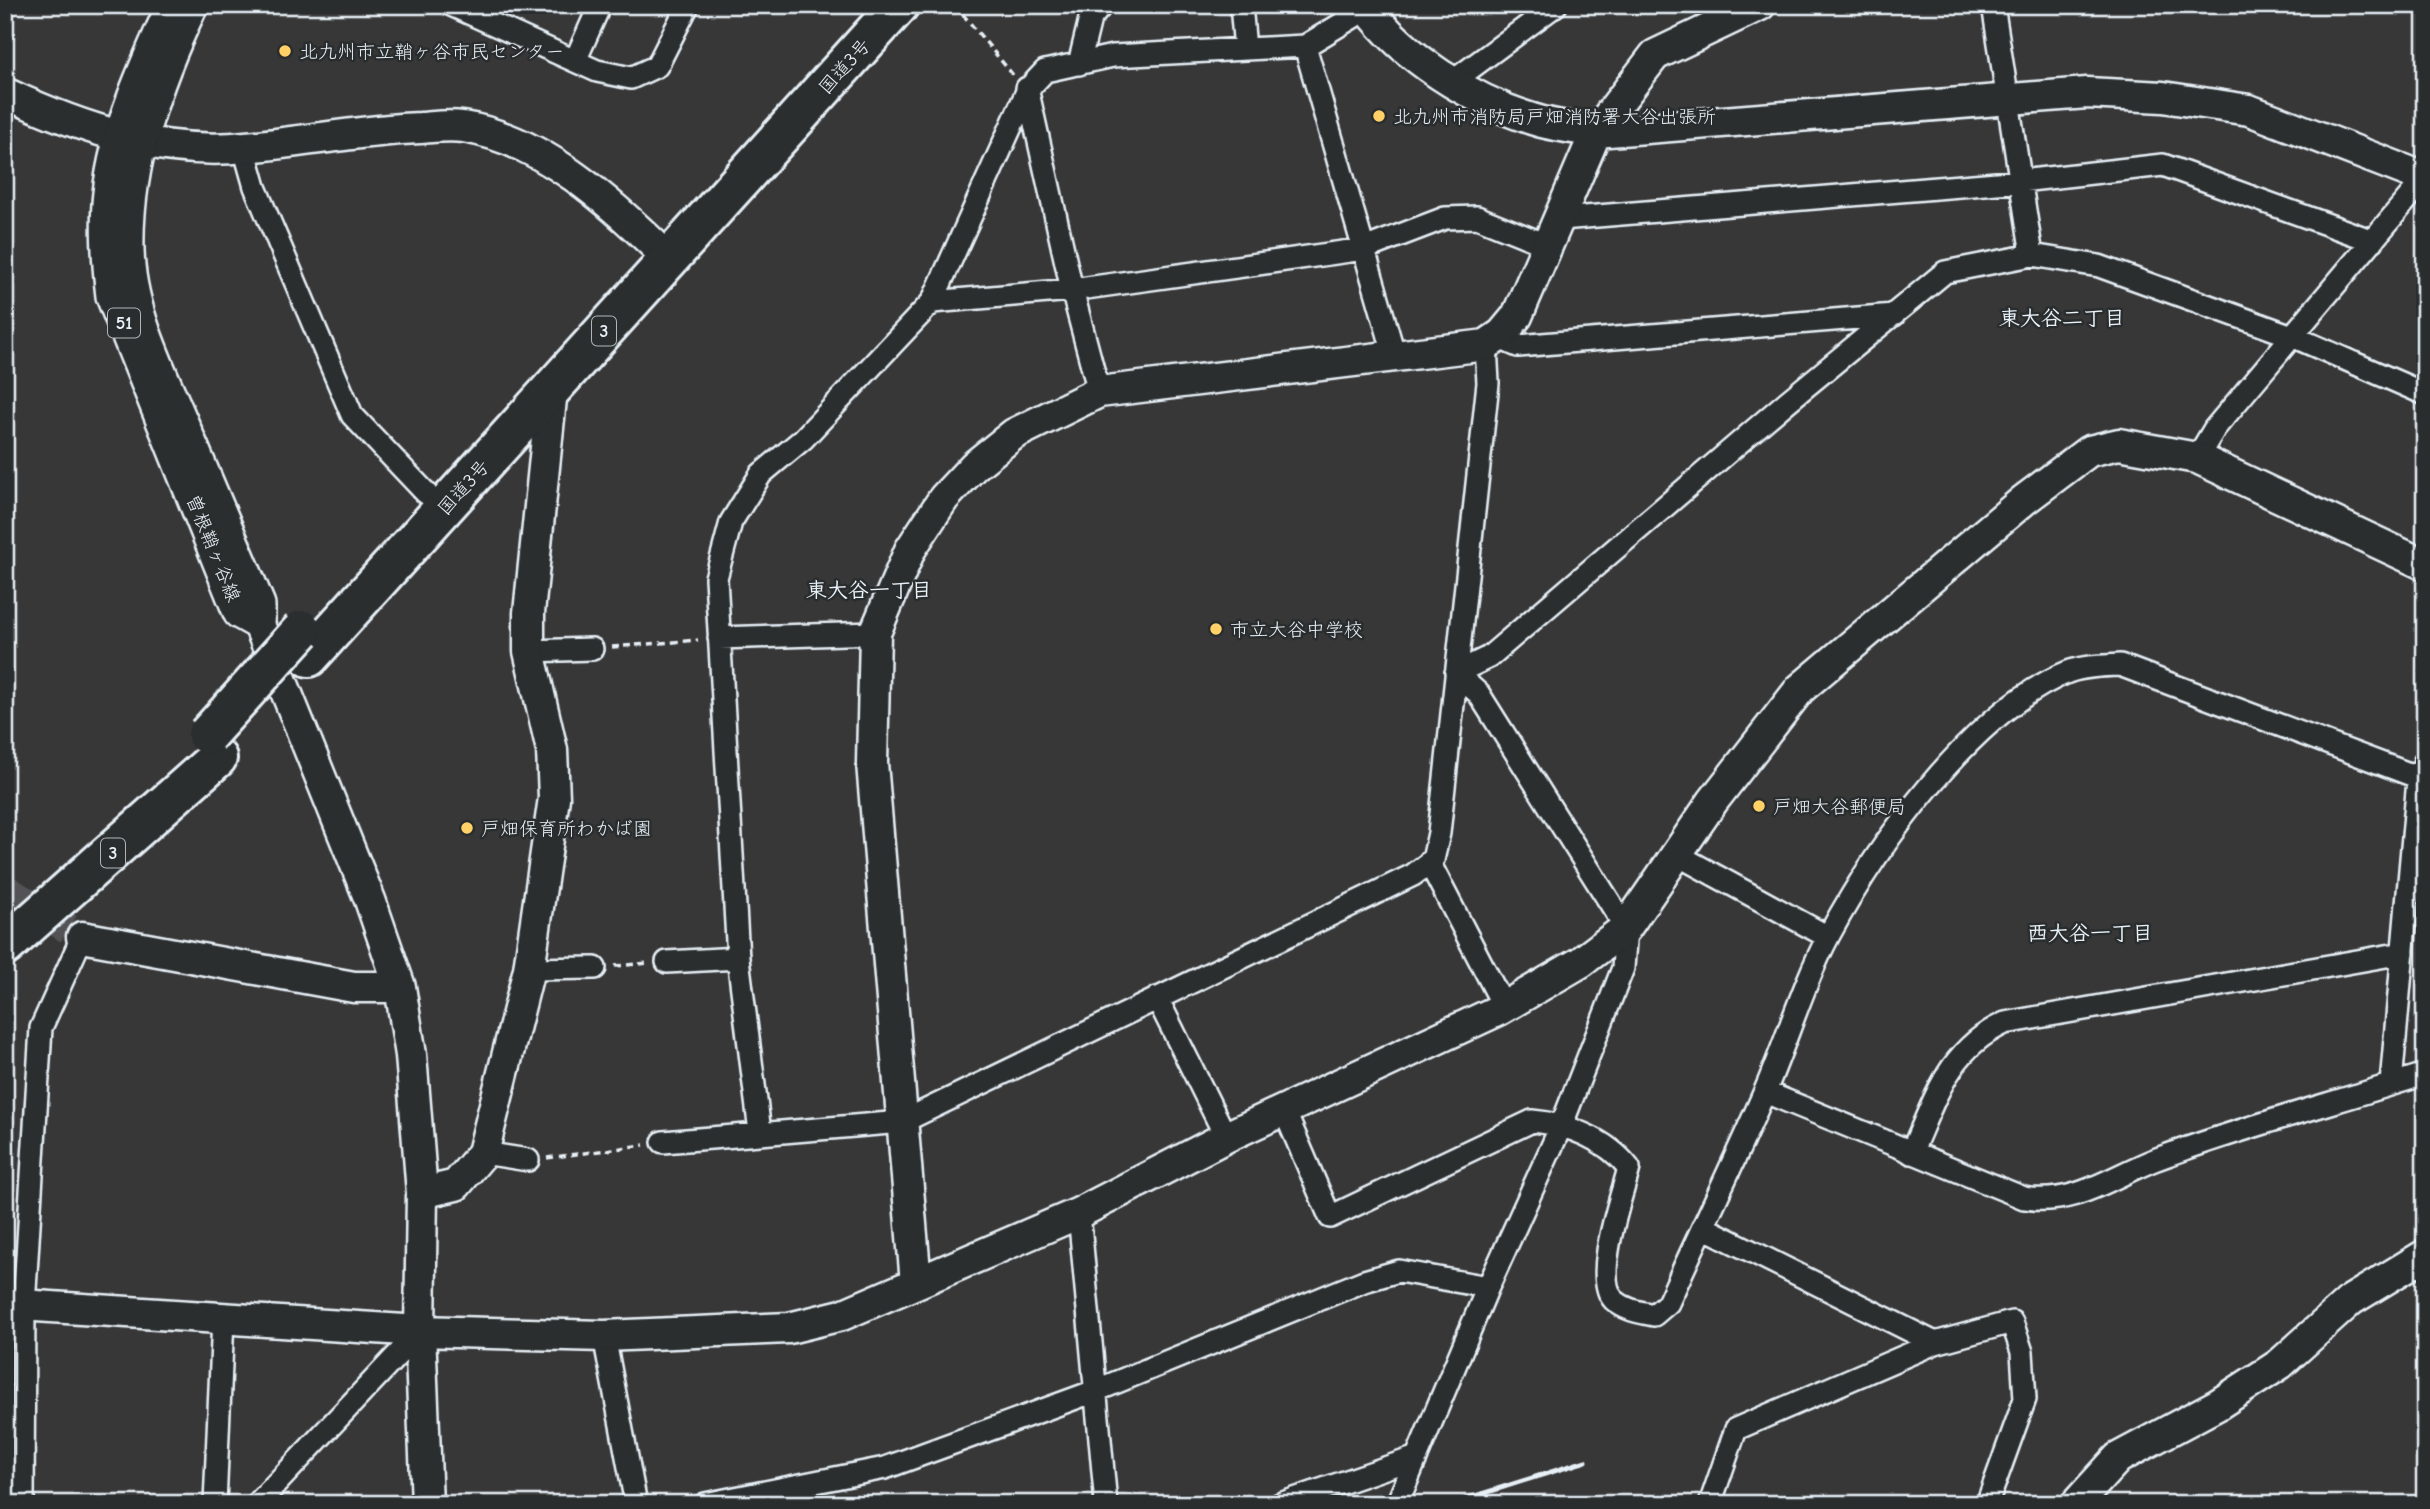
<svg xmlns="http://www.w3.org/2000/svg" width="2430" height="1509" font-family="'Comic Neue','Klee One',sans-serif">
<rect width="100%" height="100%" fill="#383737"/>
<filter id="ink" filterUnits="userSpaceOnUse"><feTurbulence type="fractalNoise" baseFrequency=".0143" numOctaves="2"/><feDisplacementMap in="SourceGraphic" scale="14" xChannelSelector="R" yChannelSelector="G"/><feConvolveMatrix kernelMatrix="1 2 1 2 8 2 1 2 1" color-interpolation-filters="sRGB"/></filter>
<g filter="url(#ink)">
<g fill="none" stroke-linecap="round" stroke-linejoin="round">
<!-- secondary-tunnel -->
<path stroke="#525354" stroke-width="30" stroke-dasharray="30 15" stroke-linecap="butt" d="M5 889 82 937"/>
<defs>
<path id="street" d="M451 5 597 71 631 78 657 66 688 5
M1241 5 1245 49
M1993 5 2032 255
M1305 46 1395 357
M575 61 600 5
M1079 64 1090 19 1102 5
M1452 82 1556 5
M1027 88 1072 290 1099 392
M244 148 255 187 352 415 426 493
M1561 219 2021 181 2163 165 2373 241
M932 302 1072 290 1364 249 1445 218 1477 217 1549 246
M1497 337 1518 346 1894 315
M2197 458 2215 428 2425 178
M719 638 875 633
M529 651 592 649
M1456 673 1489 657 1788 401 1945 272 2032 255 2099 266 2292 336 2425 394
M1676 854 1828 937
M1429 862 1504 1007
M667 962 738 958
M529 969 595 968
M1157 998 1226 1137
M2391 1084 2418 780 2425 761
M1765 1092 2024 1198C2074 1206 2109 1178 2154 1160 2242 1127 2335 1103 2425 1074
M1284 1110 1330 1217 1532 1121C1568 1124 1606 1139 1629 1168 1622 1196 1592 1278 1614 1300 1625 1310 1639 1312 1654 1315L1668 1303C1700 1232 1734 1162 1765 1091 1787 1040 1803 984 1829 935 1877 846 1972 711 2068 672 2084 666 2102 666 2120 665L2425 780
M760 1132 738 958 716 578 731 522 761 474 803 439 932 302 1028 89 1045 71 1113 56 1305 46 1373 5
M663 1142 902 1122 1413 875 1433 860 1439 833 1488 383 1486 345
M483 1153 528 1160
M1911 1153C1935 1100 1948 1049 2005 1023L2403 953
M1079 1213 1106 1504
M1703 1227 1935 1343
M604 1336 636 1504
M23 1504 24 1306 41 1028 82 937
M215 1504 223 1318
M257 1504 420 1331
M705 1504 885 1468 1095 1391 1364 1281 1399 1271 1488 1287
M1280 1504 1417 1457
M1397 1504 1488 1287 1562 1124 1623 968 1626 928 1479 694 1456 673
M1710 1504 1736 1429 1935 1343 2012 1322 2022 1352 2025 1399 1987 1504"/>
<path id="secondary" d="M1365 5C1405 59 1470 99 1532 119 1553 126 1575 128 1596 132L2087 93 2163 97 2249 110 2425 178
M5 93C80 128 162 156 246 147 304 142 361 130 420 128 434 127 449 125 463 127 543 139 614 205 670 260
M258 622 370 900 400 987 411 1055 422 1193 420 1331 427 1504
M82 937 354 987H400
M422 1193 456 1185 483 1153 529 969 554 798 552 750 529 651V613L552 389
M916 1283 872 763 875 633 910 550 944 498 974 466 1014 434 1099 392 1486 345 1502 334 1517 316 1596 132 1638 77 1655 55 1760 5
M5 1304 420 1331 604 1336 789 1328 842 1315 1079 1213 1226 1137 1499 1010 1581 962 1626 928 1713 801 1800 689 2024 500 2089 451 2119 444 2197 458 2425 565
M2076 1504 2118 1458 2217 1405 2280 1364 2351 1300 2425 1255"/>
<path id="primary" d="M174 5C147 64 117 129 110 193 106 227 109 262 113 296L240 612 258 622V605C233 545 207 485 182 425 159 370 128 311 127 249 125 164 155 81 191 5"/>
<path id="highway" d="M309 657 899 5
M5 946 217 758"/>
</defs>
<!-- street casing -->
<use href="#street" stroke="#e8f1f8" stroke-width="26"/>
<!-- secondary casing -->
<use href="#secondary" stroke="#e8f1f8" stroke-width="35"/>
<!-- primary casing -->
<use href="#primary" stroke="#e8f1f8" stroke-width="38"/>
<!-- highway casing -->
<use href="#highway" stroke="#e8f1f8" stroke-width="44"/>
<!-- path -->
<path stroke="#e8f1f8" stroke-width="3.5" stroke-dasharray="7 5" stroke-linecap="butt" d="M955 5 1013 75
M612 647 698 640
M615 966 649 963
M547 1158 644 1145"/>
<!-- street -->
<use href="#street" stroke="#2a2d2e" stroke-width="21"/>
<!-- secondary -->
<use href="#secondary" stroke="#2a2d2e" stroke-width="30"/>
<!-- primary -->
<use href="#primary" stroke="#2a2d2e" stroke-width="33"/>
<!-- highway -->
<use href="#highway" stroke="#2a2d2e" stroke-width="38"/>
<!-- rail -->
<path stroke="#e8f1f8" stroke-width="5" d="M1450 1504 1586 1461"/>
<defs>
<path id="highway-bridge" d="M207 735 302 630"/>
</defs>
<!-- highway-bridge casing -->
<use href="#highway-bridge" stroke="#e8f1f8" stroke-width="44" stroke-linecap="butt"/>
<!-- highway-bridge -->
<use href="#highway-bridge" stroke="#2a2d2e" stroke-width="38"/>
</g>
</g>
<!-- markers -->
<g fill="#ffd166" stroke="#2a2d2e" stroke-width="2.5">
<circle cx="285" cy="51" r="7"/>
<circle cx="1379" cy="116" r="7"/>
<circle cx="1216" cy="629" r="7"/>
<circle cx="1759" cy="806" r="7"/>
<circle cx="467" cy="828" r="7"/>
</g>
<g text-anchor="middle" stroke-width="5" stroke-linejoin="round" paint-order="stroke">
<!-- shield labels -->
<g fill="#2a2d2e" stroke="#afb6bb" stroke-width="2">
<rect x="108" y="308.5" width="32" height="29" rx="5"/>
<rect x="592" y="316.5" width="24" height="29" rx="5"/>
<rect x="101" y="838.5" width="24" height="29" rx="5"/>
</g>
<g font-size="18" font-weight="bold" fill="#e8f1f8">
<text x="124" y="329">51</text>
<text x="604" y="337">3</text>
<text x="113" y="859">3</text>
</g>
<!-- poi labels -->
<g font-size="19" fill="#e8f1f8" stroke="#2a2d2e" text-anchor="start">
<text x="299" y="58">北九州市立鞘ヶ谷市民センター</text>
<text x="1393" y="123">北九州市消防局戸畑消防署大谷出張所</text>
<text x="1230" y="636">市立大谷中学校</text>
<text x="1773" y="813">戸畑大谷郵便局</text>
<text x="481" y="835">戸畑保育所わかば園</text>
</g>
<!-- street labels -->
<g font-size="19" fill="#e8f1f8" stroke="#2a2d2e">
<text transform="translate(844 66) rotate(-48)" y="7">国道3号</text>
<text transform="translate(463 487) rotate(-48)" y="7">国道3号</text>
<text transform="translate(214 548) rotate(68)" y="7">曽根鞘ヶ谷線</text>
</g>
<!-- neighbourhood labels -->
<g font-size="21" font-weight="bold" fill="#e8f1f8" stroke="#2a2d2e">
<text x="2062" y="325">東大谷二丁目</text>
<text x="869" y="597">東大谷一丁目</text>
<text x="2090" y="940">西大谷一丁目</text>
</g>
</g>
<!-- margin -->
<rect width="2430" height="1509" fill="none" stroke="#2a2d2e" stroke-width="28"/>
<rect x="14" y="14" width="2402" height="1481" fill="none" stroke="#e8f1f8" stroke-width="2.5" filter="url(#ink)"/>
</svg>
